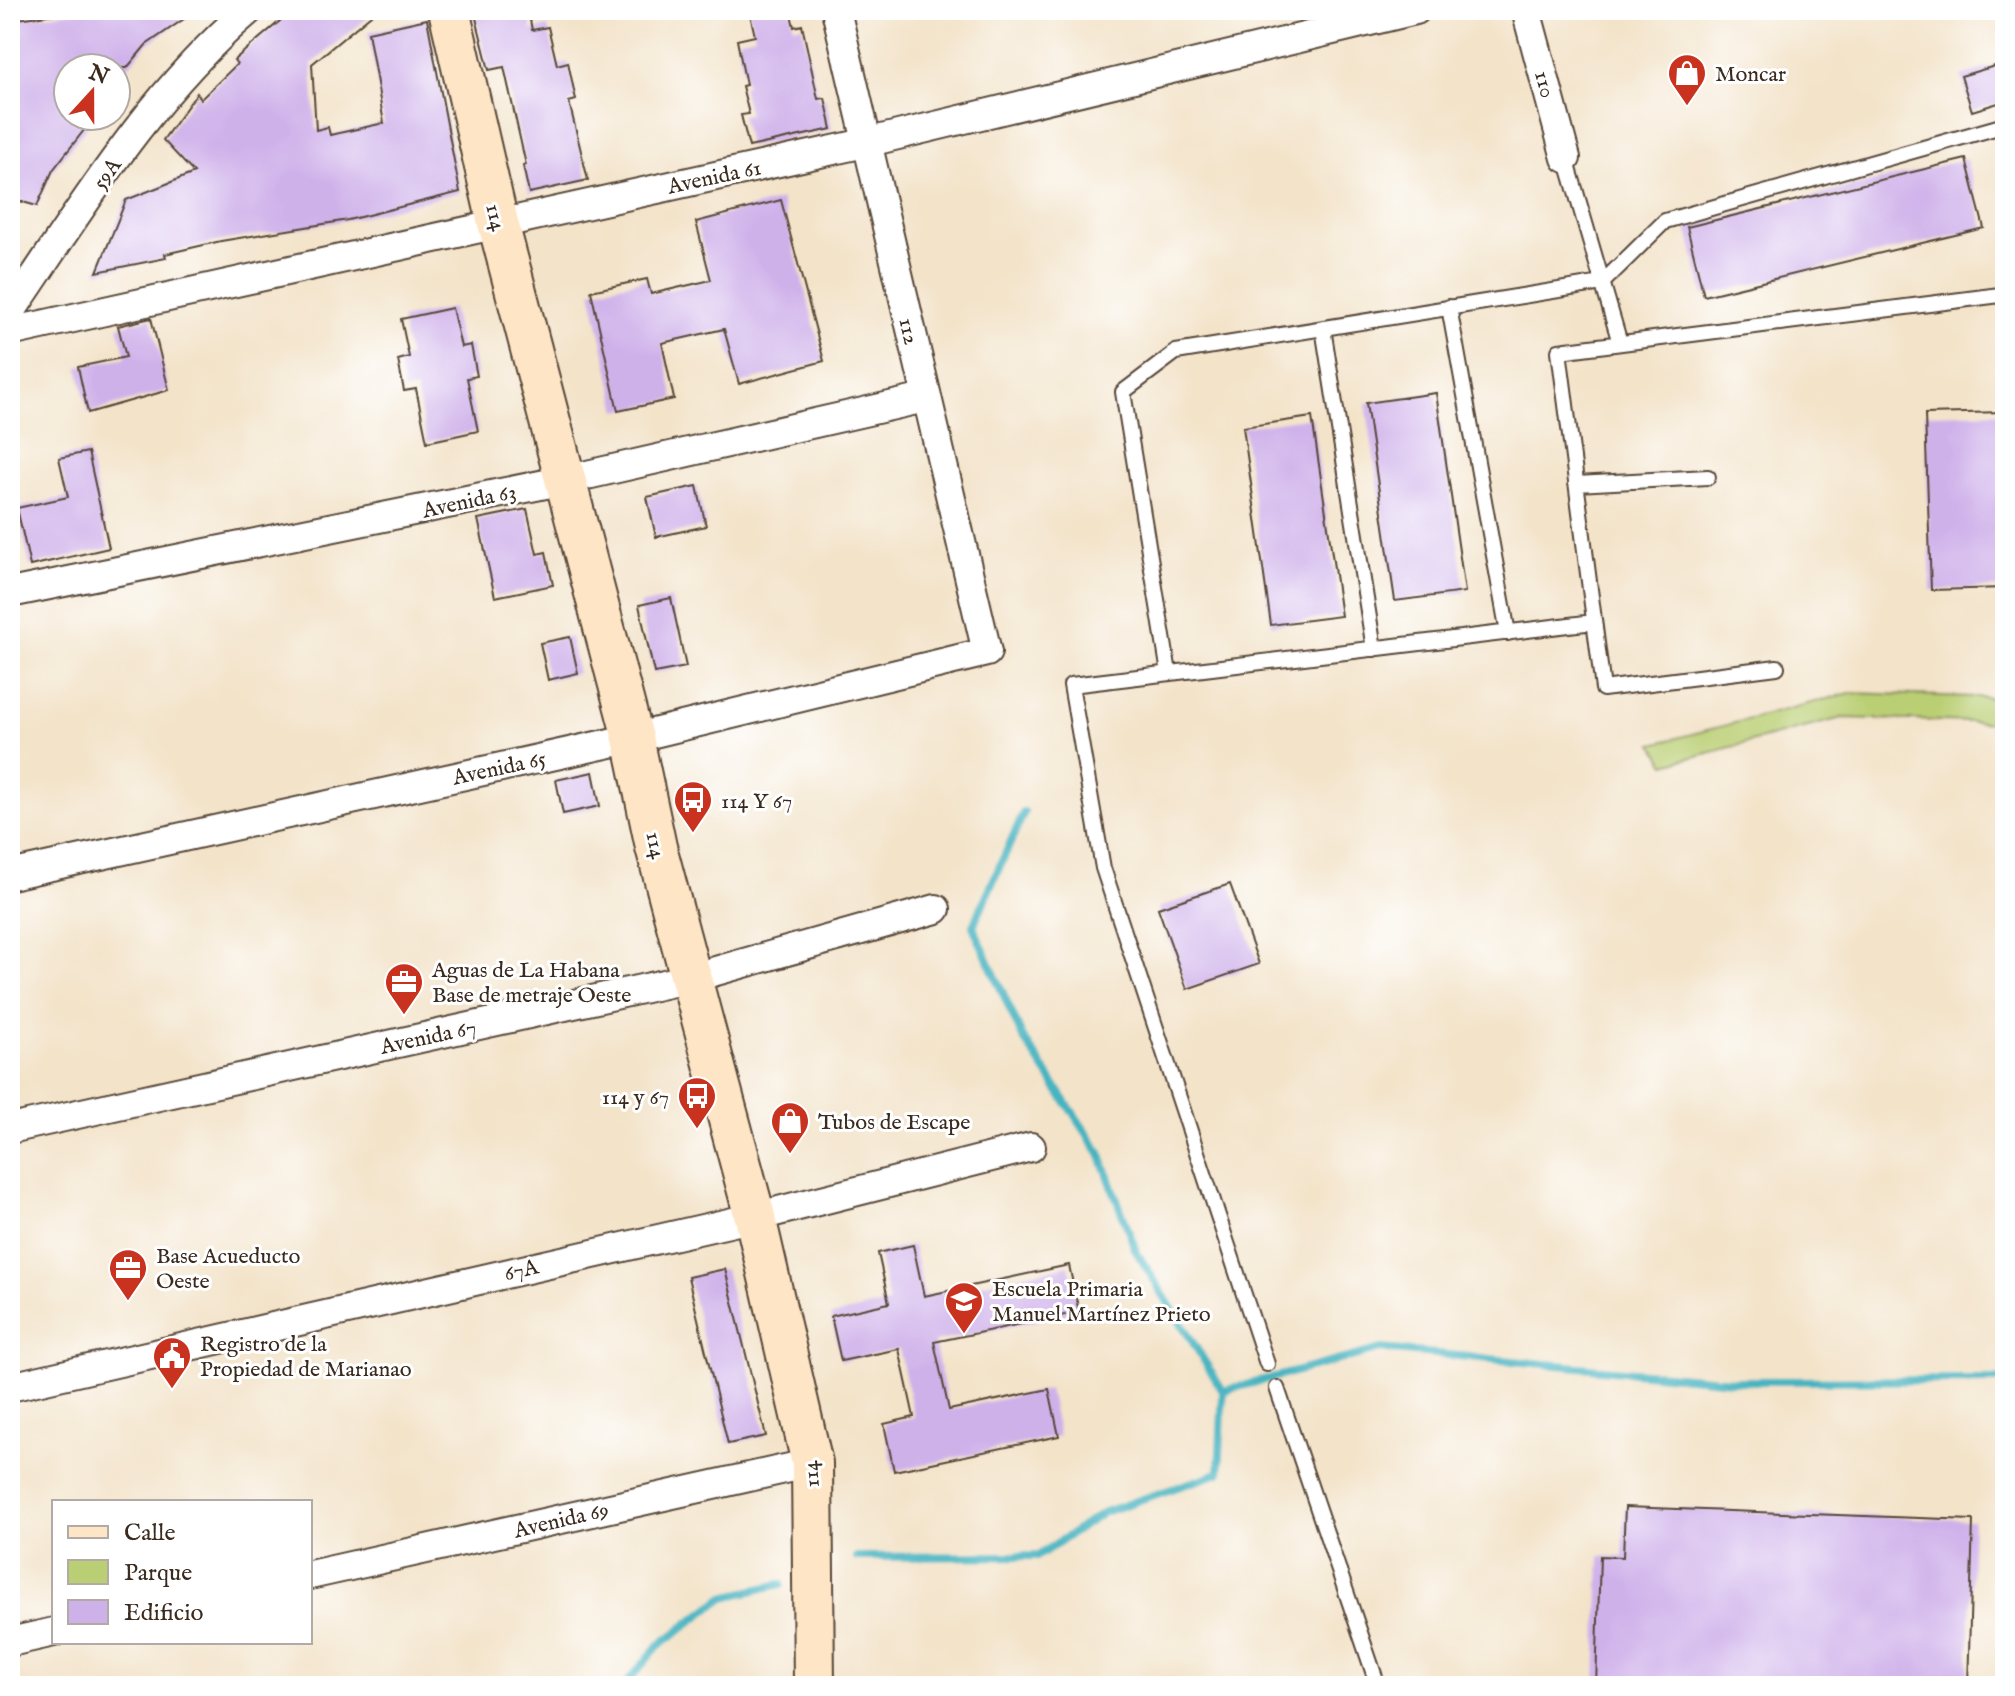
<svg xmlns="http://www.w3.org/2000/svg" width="2015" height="1696" font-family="'IM FELL English',serif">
<rect width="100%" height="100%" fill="#fff"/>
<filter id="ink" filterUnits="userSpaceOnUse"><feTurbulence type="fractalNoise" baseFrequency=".0125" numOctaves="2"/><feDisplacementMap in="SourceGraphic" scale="16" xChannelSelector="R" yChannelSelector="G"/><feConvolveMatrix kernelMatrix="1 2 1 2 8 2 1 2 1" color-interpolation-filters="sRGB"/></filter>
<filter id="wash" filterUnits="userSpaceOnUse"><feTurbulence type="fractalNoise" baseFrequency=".006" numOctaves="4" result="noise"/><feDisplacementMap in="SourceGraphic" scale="32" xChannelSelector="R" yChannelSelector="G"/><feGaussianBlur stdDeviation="1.8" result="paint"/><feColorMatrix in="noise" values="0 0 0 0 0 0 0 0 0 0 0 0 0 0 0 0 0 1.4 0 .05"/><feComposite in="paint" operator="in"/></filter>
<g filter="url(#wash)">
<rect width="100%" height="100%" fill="#f3e3c9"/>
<!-- green -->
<path fill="#bacf73" stroke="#7a7c48" stroke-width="2" d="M1850 693 2005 698V723L1842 718 1666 764 1653 744Z"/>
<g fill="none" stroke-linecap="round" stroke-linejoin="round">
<!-- stream -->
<path stroke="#46b4c1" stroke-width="8" d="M1223 1391 1381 1349 1732 1381 2005 1380
M857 1557 1038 1556 1104 1512 1219 1473 1223 1391 1136 1251 1100 1153 1022 1036 973 926 1024 812
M624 1686 658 1646 724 1597 781 1584"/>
</g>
<g id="blocks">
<!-- building -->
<path fill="#cfb1ea" d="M85 10H197L146 45 127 68H68V116H95L53 170 37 206 12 199 15 183 10 182V20Z
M293 10H377L312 64 316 130 328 127 330 135 384 123 368 32 427 19 460 192 348 220 221 241 165 254 166 258 97 272 126 200 194 173 163 140 197 93 201 99 237 64 234 60Z
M474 10H528L532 30 548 27 557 65 568 62 576 100 569 102 588 180 529 193 523 166 526 165 504 67 489 70Z
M749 10H790L794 27 802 25 818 99 825 98 832 129 749 147 741 115 749 114 742 86 746 85 737 40 755 36Z
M2005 63V101L1972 111 1961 76Z
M1966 159 1984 228 1704 296 1687 227Z
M781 200 824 361 739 384 724 329 662 343 674 399 618 411 591 291 647 279 651 294 711 280 696 222Z
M452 308 461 347 471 345 477 376 467 378 478 431 427 442 416 389 404 391 398 360 409 357 401 319Z
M151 318 169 390 88 413 78 367 126 357 118 326Z
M1436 393 1465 592 1395 601 1366 403Z
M2005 412V588L1931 590 1925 414Z
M1312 417 1341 616 1271 625 1243 427Z
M88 452 109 548 30 566 17 508 68 497 59 458Z
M697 486 706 526 656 537 647 497Z
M527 509 537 554 546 552 553 585 495 597 478 519Z
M671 598 686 667 654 673 639 605Z
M570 637 578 673 548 680 540 643Z
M593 772 600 806 563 814 556 780Z
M1230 884 1259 964 1187 989 1158 908Z
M913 1245 924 1296 1069 1265 1079 1312 934 1342 949 1410 1049 1389 1059 1436 894 1471 884 1424 914 1417 899 1349 841 1361 831 1316 889 1303 878 1253Z
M725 1269 766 1436 728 1444 688 1277Z
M1625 1507 1973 1520 1968 1686H1596L1600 1556 1623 1557Z"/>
</g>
</g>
<g filter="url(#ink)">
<use href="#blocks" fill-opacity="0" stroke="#574638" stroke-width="2"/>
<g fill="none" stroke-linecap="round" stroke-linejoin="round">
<defs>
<path id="lane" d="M1566 158 1620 343
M1449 307 1508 633
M1323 328 1374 649
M1576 484 1708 477
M1777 667 1603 689 1559 351 2000 295 2005 300
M1169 673 1123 392 1176 352 1602 283 1665 221 2005 125
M1267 1364 1103 868 1071 685 1594 622
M1277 1388 1378 1686"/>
<path id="street" d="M1526 10 1566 158
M10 313C82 207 150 94 249 10
M10 332 865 143 1416 10
M10 593 565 480 925 398
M10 875 633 738 987 652 836 10
M10 1129 691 978 936 909
M10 1387 755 1217 1031 1147
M310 1575 812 1463
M10 1642 54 1632"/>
<path id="secondary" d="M449 10 498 223 633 738 656 847 755 1217 812 1463 814 1686"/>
</defs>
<!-- lane casing -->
<use href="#lane" stroke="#574638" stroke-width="18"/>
<!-- street casing -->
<use href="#street" stroke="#574638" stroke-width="32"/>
<!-- secondary casing -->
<use href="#secondary" stroke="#574638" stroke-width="44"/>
<!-- lane -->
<use href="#lane" stroke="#fff" stroke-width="14"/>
<!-- street -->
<use href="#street" stroke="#fff" stroke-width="28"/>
<!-- secondary -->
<use href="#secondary" stroke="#fee5c5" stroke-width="40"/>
</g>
</g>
<!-- icons -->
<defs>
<symbol id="shop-pin" viewBox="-11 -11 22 30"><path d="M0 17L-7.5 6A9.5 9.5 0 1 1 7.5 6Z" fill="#c8321e" stroke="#fff"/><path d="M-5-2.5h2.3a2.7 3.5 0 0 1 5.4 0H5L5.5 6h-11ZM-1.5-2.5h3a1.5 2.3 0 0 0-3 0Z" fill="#fff"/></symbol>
<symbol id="bus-pin" viewBox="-11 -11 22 30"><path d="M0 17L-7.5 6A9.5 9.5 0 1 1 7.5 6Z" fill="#c8321e" stroke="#fff"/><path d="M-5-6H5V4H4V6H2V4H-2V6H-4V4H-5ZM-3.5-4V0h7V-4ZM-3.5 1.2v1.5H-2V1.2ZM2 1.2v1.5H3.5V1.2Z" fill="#fff"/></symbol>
<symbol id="office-pin" viewBox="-11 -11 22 30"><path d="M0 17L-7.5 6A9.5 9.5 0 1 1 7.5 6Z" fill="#c8321e" stroke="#fff"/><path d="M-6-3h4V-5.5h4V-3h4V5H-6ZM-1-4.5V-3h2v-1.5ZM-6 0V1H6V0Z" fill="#fff"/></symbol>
<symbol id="school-pin" viewBox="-11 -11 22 30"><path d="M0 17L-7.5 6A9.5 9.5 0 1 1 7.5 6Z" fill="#c8321e" stroke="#fff"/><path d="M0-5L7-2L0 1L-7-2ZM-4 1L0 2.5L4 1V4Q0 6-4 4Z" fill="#fff"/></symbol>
<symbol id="civic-pin" viewBox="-11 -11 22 30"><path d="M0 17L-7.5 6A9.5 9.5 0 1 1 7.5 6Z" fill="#c8321e" stroke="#fff"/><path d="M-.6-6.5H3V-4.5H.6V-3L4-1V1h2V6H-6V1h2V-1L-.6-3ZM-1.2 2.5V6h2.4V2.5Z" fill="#fff"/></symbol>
</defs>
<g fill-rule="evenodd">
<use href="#shop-pin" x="1665" y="51" width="44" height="60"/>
<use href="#bus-pin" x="671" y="778" width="44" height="60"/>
<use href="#office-pin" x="382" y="960" width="44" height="60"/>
<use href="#bus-pin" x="675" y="1074" width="44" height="60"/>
<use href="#shop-pin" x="768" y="1099" width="44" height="60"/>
<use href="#office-pin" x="106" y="1246" width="44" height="60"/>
<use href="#school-pin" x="942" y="1279" width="44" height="60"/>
<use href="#civic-pin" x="150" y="1334" width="44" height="60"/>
</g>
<g text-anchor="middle" stroke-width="6" stroke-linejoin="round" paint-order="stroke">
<!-- poi labels -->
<g font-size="22" fill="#3b2a1e" stroke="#fff" text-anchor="start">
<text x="1715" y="81">Moncar</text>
<text x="721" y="808">114 Y 67</text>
<text x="432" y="977">Aguas de La Habana<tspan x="432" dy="25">Base de metraje Oeste</tspan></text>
<text x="669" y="1104" text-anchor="end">114 y 67</text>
<text x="818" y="1129">Tubos de Escape</text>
<text x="156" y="1263">Base Acueducto<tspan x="156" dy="25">Oeste</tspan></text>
<text x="992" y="1296">Escuela Primaria<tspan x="992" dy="25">Manuel Martínez Prieto</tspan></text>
<text x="200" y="1351">Registro de la<tspan x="200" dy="25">Propiedad de Marianao</tspan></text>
</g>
<!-- street labels -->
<g font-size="22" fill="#3b2a1e" stroke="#fff">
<text transform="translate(1546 84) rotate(75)" y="8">110</text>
<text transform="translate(106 173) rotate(-54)" y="8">59A</text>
<text transform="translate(714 176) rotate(-12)" y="8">Avenida 61</text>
<text transform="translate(497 217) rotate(76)" y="8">114</text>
<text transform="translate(910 331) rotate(77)" y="8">112</text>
<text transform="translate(469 500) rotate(-12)" y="8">Avenida 63</text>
<text transform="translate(499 767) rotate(-12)" y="8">Avenida 65</text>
<text transform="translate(657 845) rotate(77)" y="8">114</text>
<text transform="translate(428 1036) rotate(-12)" y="8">Avenida 67</text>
<text transform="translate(521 1269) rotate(-13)" y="8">67A</text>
<text transform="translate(810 1474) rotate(-94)" y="8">114</text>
<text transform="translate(561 1519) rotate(-13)" y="8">Avenida 69</text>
</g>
</g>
<!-- margin -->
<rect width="2015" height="1696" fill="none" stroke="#fff" stroke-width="40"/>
<!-- legend -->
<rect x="52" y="1500" width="260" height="144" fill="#ffffff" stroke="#b1aaa5" stroke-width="2"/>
<rect x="68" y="1526" width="40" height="12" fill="#fee5c5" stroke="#b1aaa5" stroke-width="2"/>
<text x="124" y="1540" font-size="24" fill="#3b2a1e">Calle</text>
<rect x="68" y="1560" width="40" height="24" fill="#bacf73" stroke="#b1aaa5" stroke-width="2"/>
<text x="124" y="1580" font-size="24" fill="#3b2a1e">Parque</text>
<rect x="68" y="1600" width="40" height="24" fill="#cfb1ea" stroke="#b1aaa5" stroke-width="2"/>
<text x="124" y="1620" font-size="24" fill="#3b2a1e">Edificio</text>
<!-- north arrow -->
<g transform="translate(92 92) rotate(21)"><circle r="38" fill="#ffffff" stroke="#b1aaa5" stroke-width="2"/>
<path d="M0-6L14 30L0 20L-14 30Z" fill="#c8321e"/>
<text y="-12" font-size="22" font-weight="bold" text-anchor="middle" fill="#3b2a1e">N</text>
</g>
</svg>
